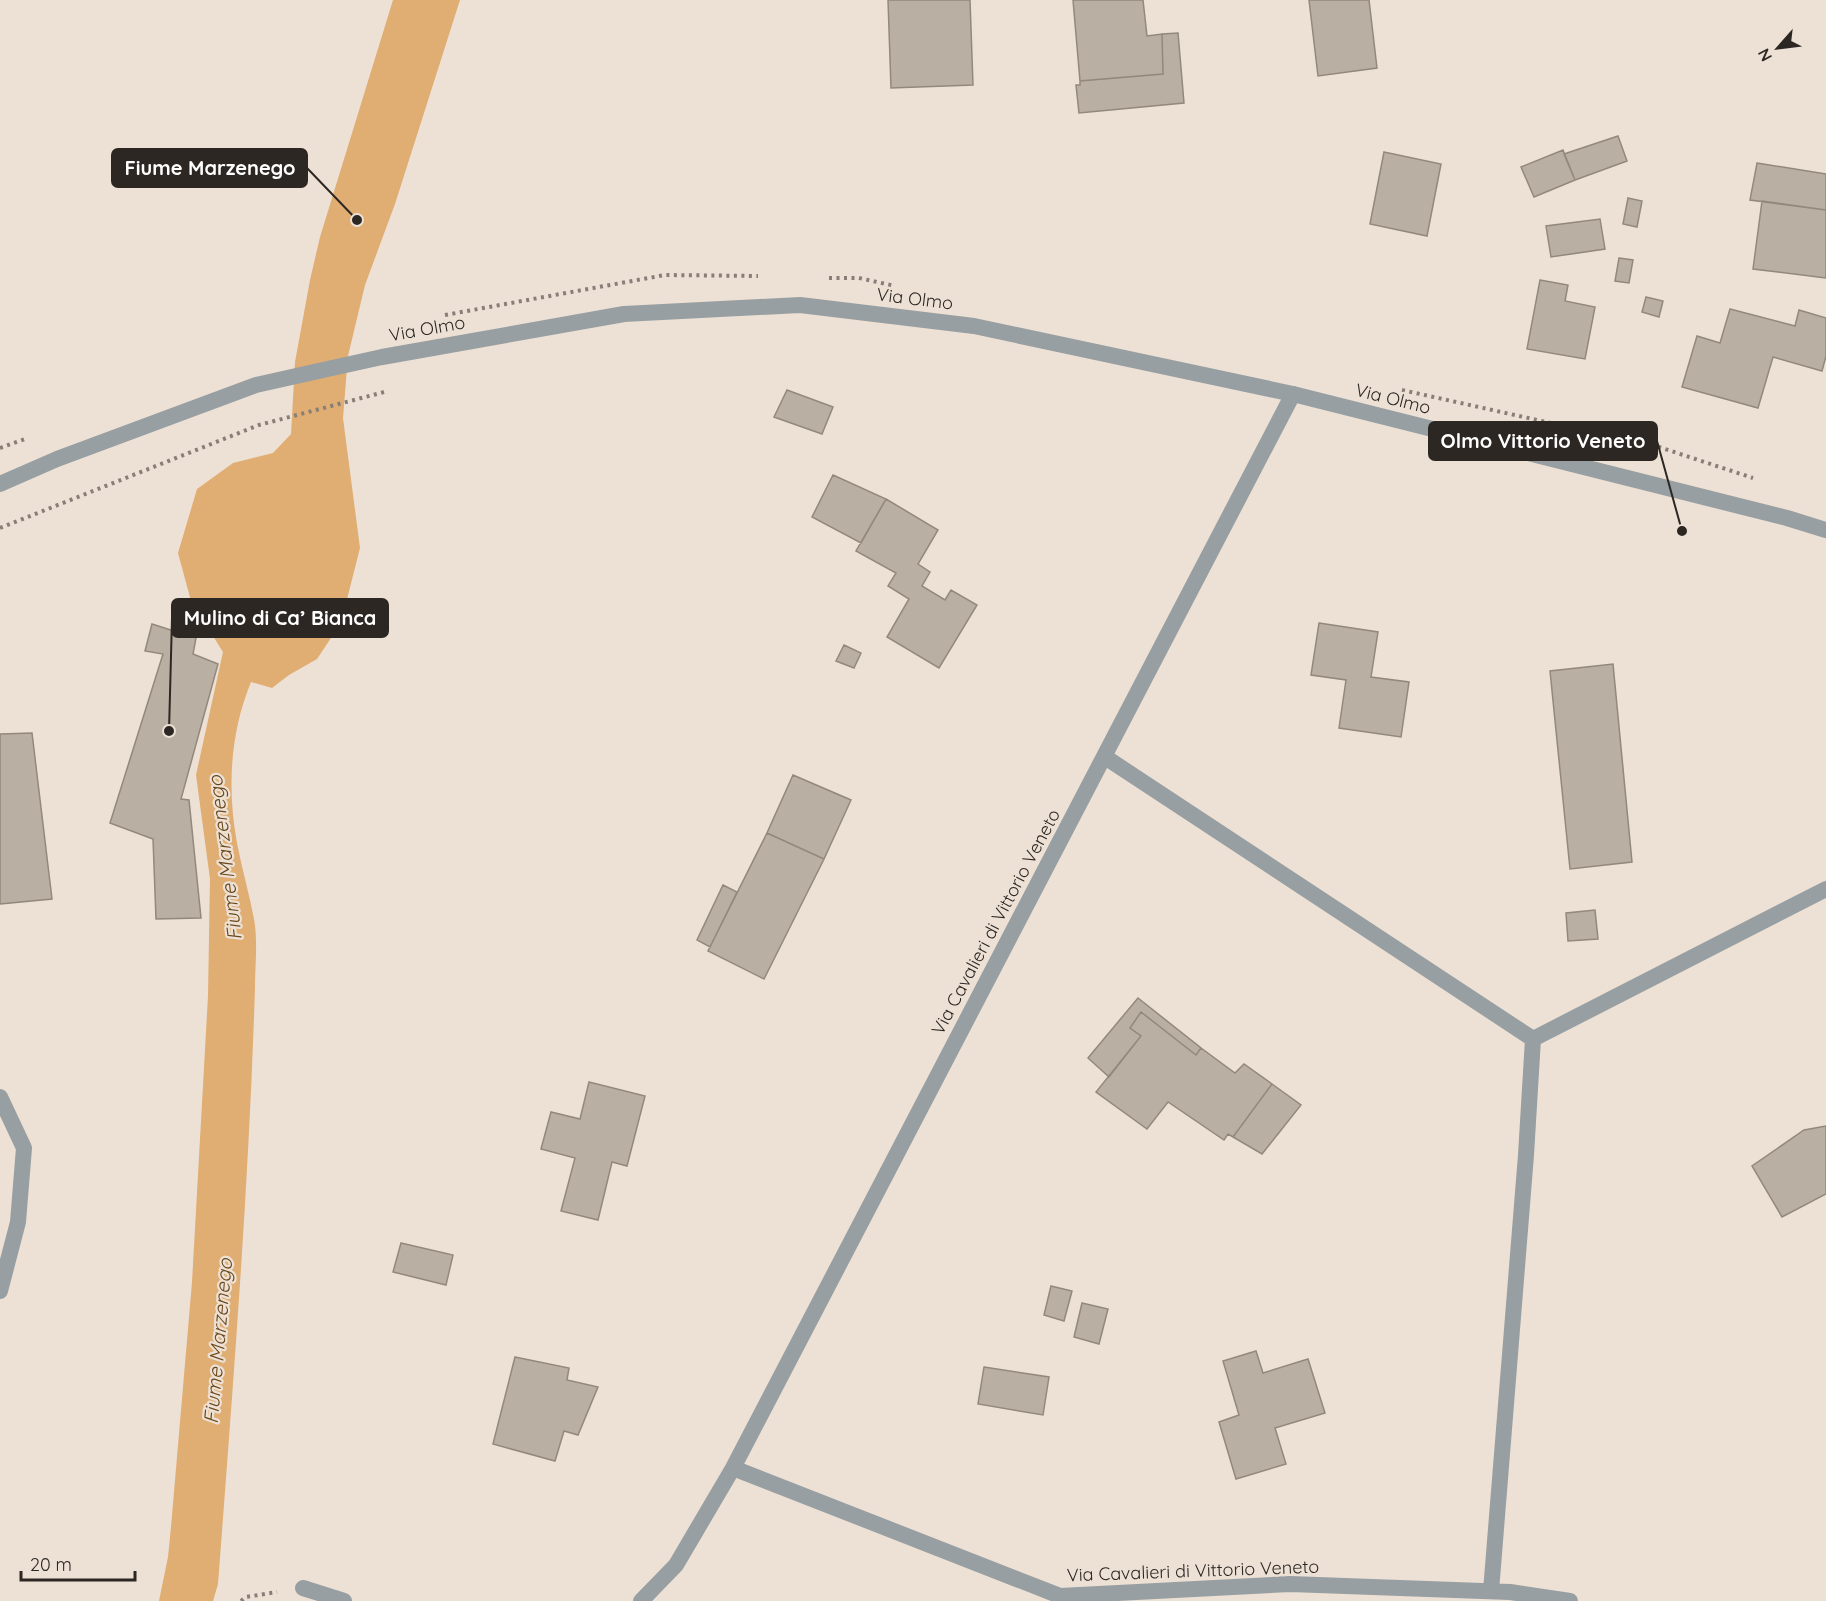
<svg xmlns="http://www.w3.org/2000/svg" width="1826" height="1601" font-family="Quicksand,sans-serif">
<rect width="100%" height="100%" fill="#ede1d5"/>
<!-- water -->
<path fill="#e0ad73" d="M393 0H460L395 204 365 285 348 356 343 418 360 548 341 623 317 659 289 675 272 688 251 682C230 733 227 789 237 843 242 869 249 893 254 919 258 940 255 966 255 987 249 1186 233 1385 218 1584L213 1601H159L168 1557 171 1527 192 1282 208 996 210 879 196 775 223 652 191 601 178 553 197 489 233 463 273 453 291 434 295 362 310 280 320 237Z"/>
<!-- building -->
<path fill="#baafa3" stroke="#93887c" stroke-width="1.5" d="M888 0H970L973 85 891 88Z
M1073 0H1143L1147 36 1162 34 1163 74 1080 81Z
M1309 0H1369L1377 68 1318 76Z
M1178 33 1184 103 1079 113 1076 85H1080V81L1163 74 1162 34Z
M1618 136 1627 161 1575 180 1564 154Z
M1563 150 1575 180 1534 197 1521 167Z
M1384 152 1441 164 1427 236 1370 224Z
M1757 163 1826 174V210L1750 200Z
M1628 198 1642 201 1637 227 1623 224Z
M1762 201 1826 210V278L1753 269Z
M1600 219 1605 249 1551 257 1546 226Z
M1619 258 1633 260 1629 283 1615 281Z
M1540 280 1568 285 1565 301 1595 307 1585 359 1527 349Z
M1646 297 1663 301 1659 317 1642 312Z
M1730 309 1795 326 1799 310 1826 318V356L1822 371 1773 357 1758 408 1682 387 1697 336 1720 343Z
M787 390 833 407 822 434 774 417Z
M833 475 886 499 861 543 812 517Z
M886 499 938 530 918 564 930 572 922 586 945 600 951 590 977 605 939 668 887 637 909 599 888 586 896 573 856 551Z
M1319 623 1378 632 1371 677 1409 682 1401 737 1339 728 1346 680 1311 675Z
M152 624 196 638 193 654 218 664 181 799 189 800 201 918 156 919 153 839 110 823 163 654 145 651Z
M844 645 861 653 854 668 836 661Z
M1613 664 1632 862 1570 869 1550 671Z
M32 733 52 899 0 904V734Z
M793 775 851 800 824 859 767 833Z
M767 833 824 859 764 979 708 951Z
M723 885 737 892 710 947 697 940Z
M1595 910 1598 939 1568 941 1566 913Z
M1138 998 1201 1048 1196 1055 1141 1012 1130 1028 1141 1036 1109 1077 1088 1058Z
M1141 1012 1196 1055 1201 1048 1235 1073 1244 1064 1272 1084 1233 1137 1228 1134 1224 1140 1168 1102 1147 1129 1096 1092 1141 1036 1130 1028Z
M589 1082 645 1096 627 1166 612 1162 598 1220 561 1211 575 1158 541 1149 551 1112 580 1119Z
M1272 1084 1301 1105 1262 1154 1233 1137Z
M1826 1126V1194L1782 1217 1752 1166 1804 1130Z
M401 1243 453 1255 446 1285 393 1272Z
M1051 1286 1072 1291 1064 1321 1044 1315Z
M1082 1303 1108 1309 1099 1344 1074 1337Z
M1256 1351 1263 1373 1308 1359 1325 1413 1275 1428 1286 1464 1236 1479 1219 1422 1239 1415 1223 1361Z
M515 1357 569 1368 567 1380 598 1387 578 1435 564 1431 555 1461 493 1444Z
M984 1367 1049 1377 1043 1415 978 1404Z"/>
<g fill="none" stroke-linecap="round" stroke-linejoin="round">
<!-- path -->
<path stroke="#877f77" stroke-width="4" stroke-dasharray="3 4.5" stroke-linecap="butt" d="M829 278H859L895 286
M445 315 665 275 758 276
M1402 390 1659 447 1753 478
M0 448 28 438
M0 528 259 425 388 391
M241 1601 246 1597 277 1592"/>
<!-- minor -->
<path stroke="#989fa2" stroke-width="16" d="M1293 394 733 1468 1060 1596 1290 1584 1510 1592 1570 1601
M1105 757 1533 1039
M0 1097 24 1148 18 1222 0 1291
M303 1588 344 1601
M1491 1591 1526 1155 1533 1039 1826 889
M641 1601 676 1565 733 1468"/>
<!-- tertiary -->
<path stroke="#989fa2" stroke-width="16" d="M0 484 57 459 256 385 332 368 382 357 624 314 800 305 974 326 1293 394 1787 518 1826 530"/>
</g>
<g text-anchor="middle" stroke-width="4.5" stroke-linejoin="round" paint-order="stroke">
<!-- street labels -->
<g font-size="18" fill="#2c2723" stroke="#ede1d5">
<text transform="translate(915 299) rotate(7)" y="6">Via Olmo</text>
<text transform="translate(427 329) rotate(-10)" y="6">Via Olmo</text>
<text transform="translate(1393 399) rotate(14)" y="6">Via Olmo</text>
<text transform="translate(996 922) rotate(-62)" y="6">Via Cavalieri di Vittorio Veneto</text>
<text transform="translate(1193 1571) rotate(-2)" y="6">Via Cavalieri di Vittorio Veneto</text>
</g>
<!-- water labels -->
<g font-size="20" font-style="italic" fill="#69471a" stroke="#ede1d5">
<text transform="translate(225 858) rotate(-97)" y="7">Fiume Marzenego</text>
<text transform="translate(218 1341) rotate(-85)" y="7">Fiume Marzenego</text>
</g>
</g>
<!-- callouts -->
<path fill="none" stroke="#2c2723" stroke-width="2" d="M357 220L307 168M1682 531L1657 441M169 731L172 618"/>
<g fill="#2c2723" stroke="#ede1d5" stroke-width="2">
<circle cx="357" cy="220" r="6"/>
<circle cx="1682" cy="531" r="6"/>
<circle cx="169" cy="731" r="6"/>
</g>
<g fill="#2c2723" stroke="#2c2723" stroke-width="2">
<rect x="112" y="149" width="195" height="38" rx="6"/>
<rect x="1429" y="422" width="228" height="38" rx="6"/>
<rect x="172" y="599" width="216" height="38" rx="6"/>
</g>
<g font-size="20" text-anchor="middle" font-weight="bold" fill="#fff">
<text x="210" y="175">Fiume Marzenego</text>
<text x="1543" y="448">Olmo Vittorio Veneto</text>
<text x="280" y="625">Mulino di Ca’ Bianca</text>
</g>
<!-- north arrow -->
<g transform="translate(1778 48) rotate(242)" stroke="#ede1d5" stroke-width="4.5" paint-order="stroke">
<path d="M0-4.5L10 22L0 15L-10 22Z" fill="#2c2723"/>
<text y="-9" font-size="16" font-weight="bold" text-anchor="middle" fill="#2c2723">N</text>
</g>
<!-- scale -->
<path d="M21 1571v9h114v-9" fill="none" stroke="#2c2723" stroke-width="3"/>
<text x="30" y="1571" font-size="18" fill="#2c2723" stroke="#ede1d5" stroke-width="4.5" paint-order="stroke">20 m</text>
</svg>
